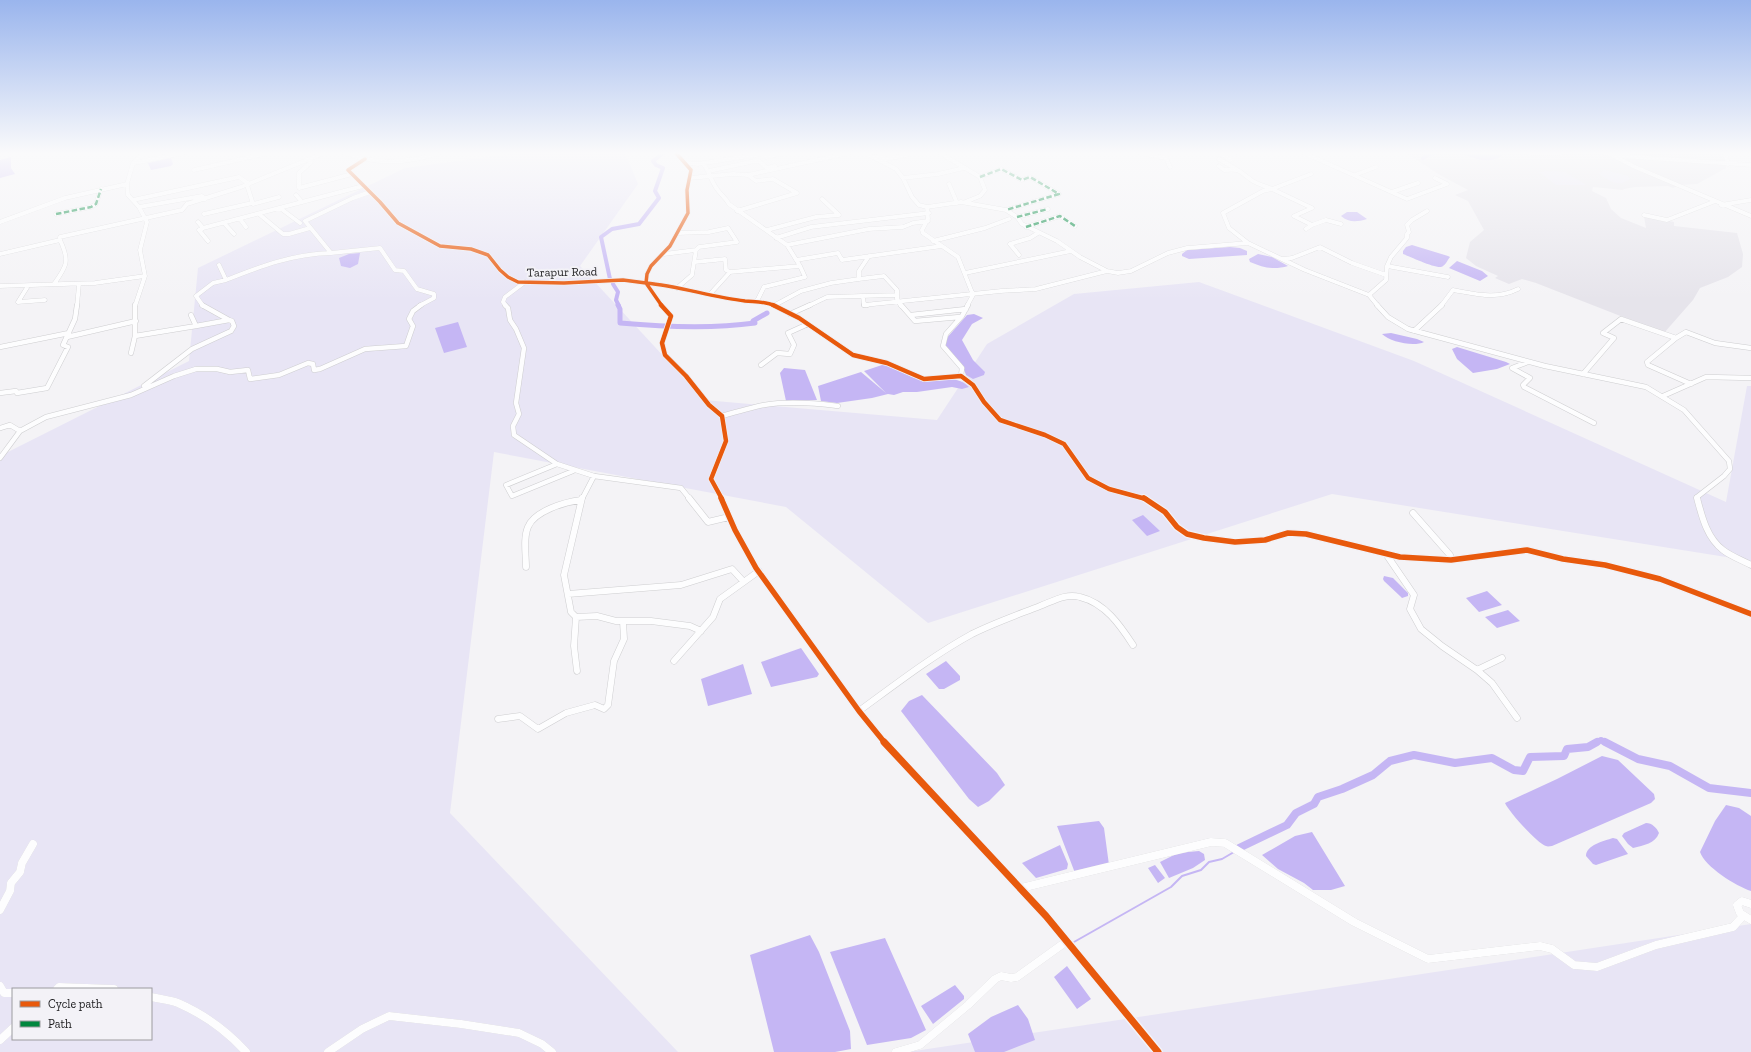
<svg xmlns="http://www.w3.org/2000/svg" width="1751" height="1052" font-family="'Zilla Slab',serif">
<rect width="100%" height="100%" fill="#f4f3f6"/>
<!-- built -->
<path fill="#e6e4eb" d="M1406 153H1722L1726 162V168L1697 184 1679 185 1673 188 1668 186 1635 187 1624 189 1623 190 1593 187 1592 191 1606 198 1611 209 1621 218 1646 228 1644 216 1674 222V226L1737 233 1743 254 1742 267 1728 277 1700 288 1693 300 1664 333 1536 283 1522 279 1509 284 1495 278 1498 276 1476 266 1466 258 1470 242 1484 230 1468 201 1455 195 1468 190 1440 175Z"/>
<!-- green -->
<path fill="#e8e5f5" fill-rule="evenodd" d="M517 153H625L638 184 580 266 704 400 937 420 987 344 1074 294 1199 282 1414 361 1726 502 1747 386H1751V561L1332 494 928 623 786 507 494 452 450 813 678 1052H0V456L189 361 198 268 405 168ZM13 989H151V1039H13Z
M1605 170 1628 176 1630 179C1627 180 1624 183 1621 183 1614 184 1603 178 1599 173Z
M1552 171 1565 172 1586 185H1556L1539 172Z
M1751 924V1052H908Z"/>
<!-- water -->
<path fill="#c5b6f4" d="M1461 153H1500L1502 156C1488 164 1475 159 1461 153Z
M11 157V168L15 174 0 178V160Z
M171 158 173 164 171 166 151 170 148 163Z
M1347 212H1357L1367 219C1357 222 1349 223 1341 216Z
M1412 245 1448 256 1450 257C1447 261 1445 266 1441 267 1434 268 1411 257 1403 254V251L1406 247Z
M1230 247 1240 248 1247 251V255L1189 259 1182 256V254L1187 250Z
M360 253 358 264 350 268 341 266 339 258 349 254Z
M1258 254 1272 257 1288 266C1274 270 1264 268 1250 262L1249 259Z
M1457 261 1482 271 1488 276 1480 281 1449 268Z
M974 314 983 318 972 324 962 340 973 360 985 372 984 375 973 379 966 375 963 367 946 348 945 340 967 315Z
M458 322 467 347 444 353 435 328Z
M1391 333 1417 339 1424 342C1414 347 1390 342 1382 334Z
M1457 347 1506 362 1510 364 1497 369 1473 373 1457 359 1452 349Z
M888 363C896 368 906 375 915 378 932 382 956 373 969 387L962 389 952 387 917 392H903L894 395 888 394 872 398 837 403 821 401 818 386 861 372 886 393 864 371Z
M784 368 805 370 817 400 786 401 780 373Z
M1143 515 1160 531 1147 536 1132 520Z
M1384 576 1393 578 1408 593V596L1402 598 1400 596 1384 581 1383 579Z
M1487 591 1502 605 1479 612 1466 598Z
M1508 610 1520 621 1497 628 1485 617Z
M801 648 819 674 817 677 771 687 761 662Z
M946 661 960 676V680L944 689H939L926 674Z
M743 664 752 694 708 706 701 679Z
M922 695 997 773 1005 785 989 801 978 807 969 799 901 711 909 701Z
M1602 756 1618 760 1654 794 1655 799 1651 803 1552 846C1550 846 1548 847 1546 846 1537 843 1509 812 1505 803L1557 779Z
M1726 805 1739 808 1751 816V891C1736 886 1705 867 1700 852L1715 821Z
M1099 821 1104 828 1109 865 1075 873 1057 826Z
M1646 823C1652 823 1657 828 1659 833 1655 844 1644 845 1633 848L1628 844 1622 836 1624 833Z
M1312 832 1345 886 1331 890H1313L1304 883 1278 869 1262 855 1295 836Z
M1613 838 1617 839 1628 854 1596 865 1593 864 1586 856C1586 845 1604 841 1613 838Z
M1060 845 1068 864 1067 869 1036 878 1022 863Z
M1199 851 1204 854 1205 860 1193 868 1169 878 1160 862 1178 853Z
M1155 865 1165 878 1158 883 1148 868Z
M810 935 819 952 850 1031 851 1049 835 1052H774L750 955Z
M885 938 926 1030 911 1038 867 1045 830 952Z
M1067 966 1091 999 1077 1009 1054 977Z
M955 985 964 996V999L933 1024 921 1006Z
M1018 1005 1028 1019 1035 1040 1004 1052H975L968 1034 991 1017Z"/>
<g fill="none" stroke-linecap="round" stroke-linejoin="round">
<!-- stream -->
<path stroke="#c5b6f4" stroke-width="2" d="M1074 942 1171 887 1182 876 1201 870 1209 862 1222 859 1234 852"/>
<!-- canal-far3 -->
<path stroke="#c5b6f4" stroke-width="4" d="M1423 158 1431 153
M610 279 601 237 612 229 639 224 659 198 655 191 663 168 656 165 653 161 663 153
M613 284 618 292 616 300 619 306"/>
<!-- canal-far2 -->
<path stroke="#c5b6f4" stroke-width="5" d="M618 305 620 309V323C665 327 711 329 755 323L753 321 767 313"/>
<!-- canal-far1 -->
<path stroke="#c5b6f4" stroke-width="6" d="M1595 743 1601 740 1607 743"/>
<!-- canal -->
<path stroke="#c5b6f4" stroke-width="8" d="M1605 742 1638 759 1670 766 1709 788 1751 793
M1239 848 1287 825 1296 813 1314 804 1318 797 1342 789 1373 775 1390 761 1414 755 1455 763 1492 758 1514 770 1523 771 1530 757 1564 756 1567 749 1588 747 1597 742"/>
<defs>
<path id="minor-far3" d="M344 153C351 154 358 158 365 159 390 164 415 161 439 153
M676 153 691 170 687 190 688 213 670 246 651 266 647 274 646 283C679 286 711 297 745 301 756 302 765 301 775 306
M865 153 896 169 903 178 912 197 919 205 927 207 961 202 1006 210 1017 217 1022 224 1057 241 1080 257 1107 271 1118 273 1131 271 1168 253 1187 248 1248 243 1305 270 1369 295 1378 306
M940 153 980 177 985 190 980 196 965 202
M1140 153 1166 158 1170 167
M1304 153 1407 199 1447 184 1435 178
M1531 153H1561
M1604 153 1636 157 1751 165
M1608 153 1635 167 1751 216
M1725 153 1728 164
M763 155 766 157 784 153
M874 157 894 153
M310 159 311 162 299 173V188L352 174
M365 159 348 170 380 202 398 223 440 246 471 249 488 255 500 270 508 277 518 282 564 283 623 280 646 283 662 306
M1219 159 1236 169
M881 160 911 154
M1230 160 1222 154 1235 153
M134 163 183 153
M687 163 698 164 768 153
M703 163C709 171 711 181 717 189 721 195 725 197 729 204L787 245 800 266 730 272 711 293
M1219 166 1224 170C1242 169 1237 170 1250 179 1256 184 1265 186 1272 189L1263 191 1223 213 1229 228 1248 243
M194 170 268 153
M709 171 755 161H759L767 168 775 166
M1355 175 1376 167
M980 177 1001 169 1022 180 1030 177 1059 194 1006 210
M690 178 733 174 748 175 849 153
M903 178 938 174 964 168
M949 184 957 203
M247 185 253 204 279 197
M370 192 353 198 305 221 331 253 380 248 395 270 404 271 417 289 434 294V298L419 306
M1392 192 1418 183
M296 195 302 202
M133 200 239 177 249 184
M1721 205 1751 200
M139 207 202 196 205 199
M927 207 928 219 922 230 923 233 958 257 973 295 967 306
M280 208 300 223
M737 211 797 193 773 179 756 181 748 175
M56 214 91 207 96 204 101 189
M204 214 252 203
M259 214 283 234H289L310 228
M1644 215 1667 220 1713 202
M1017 217 1048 209
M240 219 246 227
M0 222 65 198 127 184
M198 222 203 228 363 186
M224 223 234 234
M1312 225 1326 220 1341 224
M1026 227 1060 216 1075 226
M202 229 199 230 208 241
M1306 229 1312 225 1294 216 1312 208 1272 189 1311 174
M767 230 816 217 839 215 822 199
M776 238 811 227 929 213
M933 241 985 228 1009 219
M787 245 869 229 903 227 913 223 928 221
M0 254 60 240V237L182 210 187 204 241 187 324 153
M664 254 696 250 699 247 737 242 728 228 709 232 678 233
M1019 255 1010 244 1030 238 1038 233
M1282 259 1292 258 1320 247 1352 263 1386 275
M796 260 838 253 842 260 942 246
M695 262 725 259 726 270 730 272
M1387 266 1391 257 1407 238V234L1409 232 1407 225 1412 220 1427 211
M965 273 1071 251
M859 279 884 276 897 290V299L901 306
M226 280C261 266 293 254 331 253
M54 284C67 266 70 261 60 240
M0 286 95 283 145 276
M28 286 18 302 45 300
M677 288 692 275 696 250
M1369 295 1386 280 1387 266 1448 277
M863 297 864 305 1001 291 1036 289 1107 271
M757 301 764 287 805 277 800 266
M775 305 801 291 831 283 859 279V271L869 256
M77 306 79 284
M135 306 145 276 140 250 147 222 139 207 128 195 127 184 133 163 144 153
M203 306 196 296 213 283 226 280 219 265
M506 306 503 302 505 297 525 282
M808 306 827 297 896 295
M1441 306 1453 290C1476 294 1496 300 1518 289"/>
<path id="minor-far2" d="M505 305 508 308 510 320 516 329 524 348 516 403 519 414 513 426 514 435 557 464 594 476
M661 305 671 316 662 343 665 355 686 376 709 405 722 416 726 441 711 479 722 499
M773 305 799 318 853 355 887 363 924 379 961 376 973 385 984 402 1000 420 1045 435 1064 444 1088 478 1109 489 1146 499
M864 305H867
M901 305 915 321 960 317
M1377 305 1388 317 1408 329 1545 366 1646 387 1684 410 1729 461 1730 469 1724 476 1697 497 1698 499
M790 314 810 305
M911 315 966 309
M196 326 229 320 202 305
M1414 331 1442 305
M135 336 196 326 191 315
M67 337 136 321
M1676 338 1647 362 1648 365 1691 384
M0 347 69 333
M131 353 135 336V305
M1528 362 1512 368 1530 378 1523 385 1524 387 1594 423
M761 365 777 353 790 354 794 345 788 333 808 324
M1583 374 1614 338 1603 333 1621 319 1676 338 1686 332 1715 343 1751 348
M961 376 962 368 943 346 946 334 962 316 968 305
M144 386 192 349 231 331 234 326 232 321 229 320
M0 393 16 391 17 393 47 388 68 347 63 345 75 319 77 305
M1663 396 1706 377 1751 378
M722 416C736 412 750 408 764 405 788 401 814 403 838 406
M0 428 10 425 20 431
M0 458 20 431 46 417 131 395 174 376 196 369H217L230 372 248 370 250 379 279 375 308 363 313 364 314 370 320 369 365 349 406 346 413 326 409 319 413 311 421 305
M557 464 506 485 512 496 573 471
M582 499 594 476 681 488 690 499"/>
<path id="minor-far1" d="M582 498 564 575 571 612 576 617 597 616 616 621H651L690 626 701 631
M689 498 708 522 729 517
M721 498 735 530 756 568 859 711 885 743
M1144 498 1165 512 1177 527 1187 534 1204 538 1235 542 1265 540 1288 533 1306 534 1400 557 1451 560 1527 550 1563 559 1605 565 1660 579 1751 614
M1697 498C1702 517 1707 538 1723 550 1732 557 1742 560 1751 565
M1413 513 1450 555 1451 560
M1386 554 1414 595 1410 609 1421 629 1442 646 1477 670 1492 683 1517 718
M526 567C526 555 523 538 528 527 534 511 565 502 581 500
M568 594 681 585 732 569 743 581
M576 617 574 646 577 671
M674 661 713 617 720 599 759 571
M1477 670 1502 658
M859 711C896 684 932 656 972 634 994 623 1017 615 1040 606 1053 601 1066 593 1080 597 1105 603 1120 625 1133 645
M498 719 520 716 538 729 566 713 595 705 604 709 608 705 614 661 624 639 623 621"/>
<path id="minor" d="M884 742 1046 916 1158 1052
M1021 888 1211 842 1225 843 1354 922 1428 959 1540 946 1552 949 1574 965 1597 967 1656 945 1733 927 1743 916
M1751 904 1742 901 1737 905 1740 913 1751 920
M0 910 10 891 11 883 20 872 22 863 33 844
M0 986 4 993H13
M57 989 59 987 114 989
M151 997C160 999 170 1000 178 1003 203 1014 228 1032 246 1052
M0 1040 13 1028
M328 1052 362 1029 389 1016 461 1024 519 1033 542 1044 552 1052
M896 1052 920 1045 968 1005 995 979 1001 976 1011 978 1017 977 1067 941"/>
</defs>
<!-- minor-far3 casing -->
<use href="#minor-far3" stroke="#ceced0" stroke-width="4.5"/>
<!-- minor-far2 casing -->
<use href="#minor-far2" stroke="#ceced0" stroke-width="5.5"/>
<!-- minor-far1 casing -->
<use href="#minor-far1" stroke="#ceced0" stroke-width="7"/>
<!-- minor casing -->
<use href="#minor" stroke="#ceced0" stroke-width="8"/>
<!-- minor-far3 -->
<use href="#minor-far3" stroke="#fdfdfe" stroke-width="4"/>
<!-- minor-far2 -->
<use href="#minor-far2" stroke="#fdfdfe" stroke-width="4.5"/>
<!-- minor-far1 -->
<use href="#minor-far1" stroke="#fdfdfe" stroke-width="6"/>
<!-- minor -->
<use href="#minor" stroke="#fdfdfe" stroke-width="8"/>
<!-- quiet -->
<path stroke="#00873e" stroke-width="2.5" stroke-dasharray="5.5 2.5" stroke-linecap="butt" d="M980 177 1001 169 1022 180 1030 177 1059 194 1006 210
M56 214 91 207 96 204 101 189
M1017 217 1048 209
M1026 227 1060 216 1075 226"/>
<defs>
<path id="cycleway-far3" d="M676 153 691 170 687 190 688 213 670 246 651 266 647 274 646 283C679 286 711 297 745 301 756 302 765 301 775 306
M365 159 348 170 380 202 398 223 440 246 471 249 488 255 500 270 508 277 518 282 564 283 623 280 646 283 662 306"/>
<path id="cycleway-far2" d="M661 305 671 316 662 343 665 355 686 376 709 405 722 416 726 441 711 479 722 499
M773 305 799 318 853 355 887 363 924 379 961 376 973 385 984 402 1000 420 1045 435 1064 444 1088 478 1109 489 1146 499"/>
<path id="cycleway-far1" d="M721 498 735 530 756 568 859 711 885 743
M1144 498 1165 512 1177 527 1187 534 1204 538 1235 542 1265 540 1288 533 1306 534 1400 557 1451 560 1527 550 1563 559 1605 565 1660 579 1751 614"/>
<path id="cycleway" d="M884 742 1046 916 1158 1052"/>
</defs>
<!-- cycleway-far3 casing -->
<use href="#cycleway-far3" stroke="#f3f2f7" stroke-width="5"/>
<!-- cycleway-far2 casing -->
<use href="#cycleway-far2" stroke="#f3f2f7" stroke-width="6"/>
<!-- cycleway-far1 casing -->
<use href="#cycleway-far1" stroke="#f3f2f7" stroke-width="8"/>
<!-- cycleway casing -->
<use href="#cycleway" stroke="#f3f2f7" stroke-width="10"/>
<!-- cycleway-far3 -->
<use href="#cycleway-far3" stroke="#e8590c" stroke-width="3.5"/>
<!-- cycleway-far2 -->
<use href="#cycleway-far2" stroke="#e8590c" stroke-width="4.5"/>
<!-- cycleway-far1 -->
<use href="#cycleway-far1" stroke="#e8590c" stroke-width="5.5"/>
<!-- cycleway -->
<use href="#cycleway" stroke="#e8590c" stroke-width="7"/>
</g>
<!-- sky -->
<linearGradient id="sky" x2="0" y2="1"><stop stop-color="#9ab5ed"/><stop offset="0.51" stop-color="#fafafb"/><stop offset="1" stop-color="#fafafb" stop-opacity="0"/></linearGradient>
<rect width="1751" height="300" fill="url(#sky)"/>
<g text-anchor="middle" stroke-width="4" stroke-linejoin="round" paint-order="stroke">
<!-- far-street labels -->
<g font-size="12" fill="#1a1a1c" stroke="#f3f2f7">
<text transform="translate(562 272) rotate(-1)" y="4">Tarapur Road</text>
</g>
</g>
<!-- legend -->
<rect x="12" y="988" width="140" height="52" fill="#f3f2f7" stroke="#9c9c9f"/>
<rect x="20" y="1001" width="20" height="6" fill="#e8590c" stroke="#9c9c9f"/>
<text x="48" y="1008" font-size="12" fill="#1a1a1c">Cycle path</text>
<rect x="20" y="1021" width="20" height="6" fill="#00873e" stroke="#9c9c9f"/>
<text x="48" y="1028" font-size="12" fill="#1a1a1c">Path</text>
</svg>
